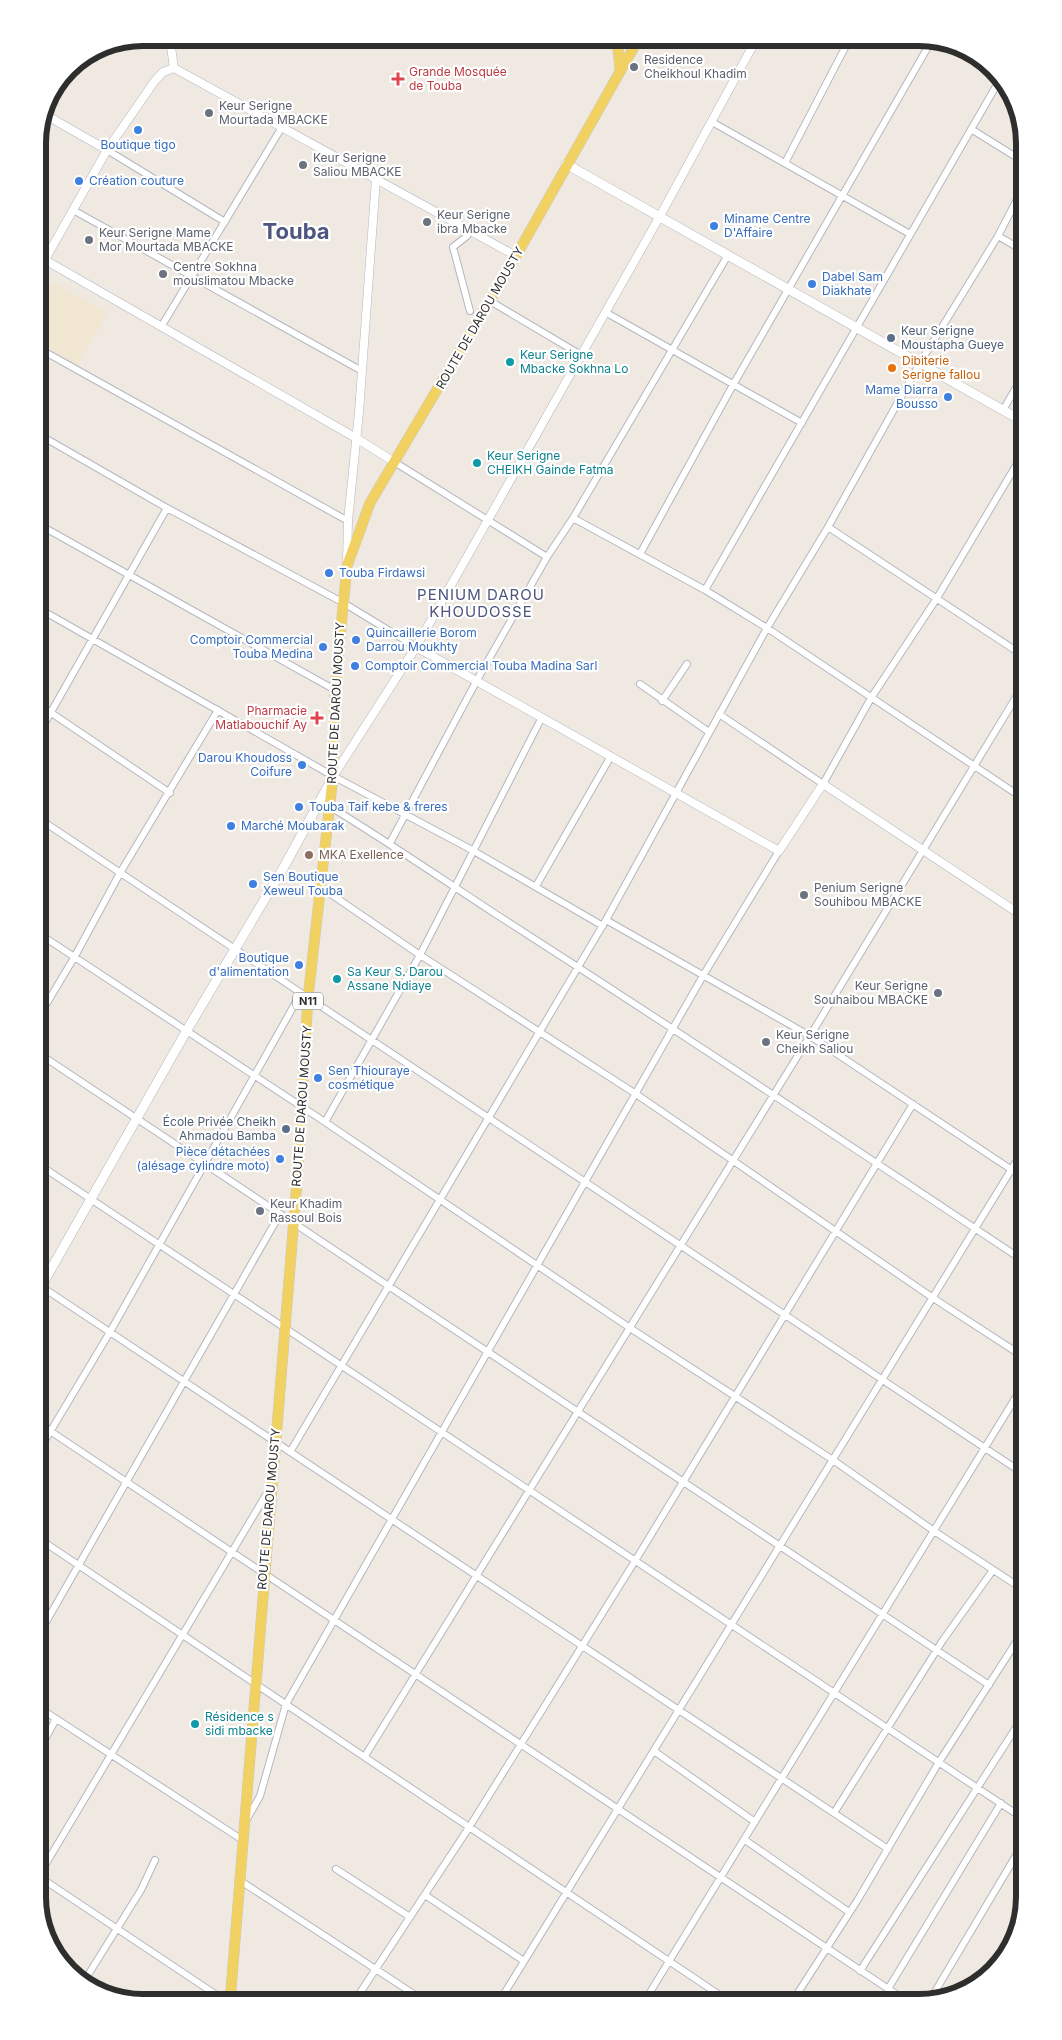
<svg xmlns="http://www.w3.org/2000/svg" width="1062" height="2040" font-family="Inter,sans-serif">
<rect width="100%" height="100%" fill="#efe9e1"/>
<!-- education -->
<path fill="#f0e6d1" d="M51 282 108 312 77 365 38 342V305Z"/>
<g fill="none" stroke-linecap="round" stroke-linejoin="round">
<defs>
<path id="minor" d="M712 122 910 234
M971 129 1024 162
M107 150 225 222
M785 163 850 38
M73 210 362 371
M470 231 467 236 453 247 470 311
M998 236 1024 251
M38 256 45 260
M490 301 581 355
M605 312 802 423
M161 327 282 127
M38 348 348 521
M1003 410 1024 374
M38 434 167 508 342 602 416 647
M396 463 547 557
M573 518 705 590 767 628 1024 799
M38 524 335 690
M828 527 1024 656
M640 554 733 385 932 40
M705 590 999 81
M38 608 333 776 472 850 603 926
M640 684 709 732
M662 701 687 664
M38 704 170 793
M719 714 823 784 871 698 937 598 1024 452
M38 735 167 508
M329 806C385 840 439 877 494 913 672 1027 848 1144 1024 1261
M38 818 1024 1474
M390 843 477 680 547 557 573 518 728 255
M319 886 420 955 636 1094 933 1298 1024 1357
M536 886 611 756
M606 920 810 1036 1024 1178
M38 933 325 1122 630 1328 833 1460 934 1531 1024 1590
M38 1018 75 956 120 873 218 710
M38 1053 989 1685
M325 1122 420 955 541 719
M38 1164 1024 1819
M39 1285 888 1849
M38 1423 908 2002
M38 1452 110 1332 301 993
M290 1452 606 920 767 628 828 527 920 363 998 236 1024 186
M38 1538 730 2002
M38 1636 280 1214
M38 1707 241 1839
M654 1751 755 1822
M38 1752 56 1719
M365 1756 810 1036 1024 684
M834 1813 943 1640 993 1570
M247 1819 260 1796 286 1704 704 974 779 851
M745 1840 849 1912
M336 1869 410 1917
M38 1876 227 2002
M38 1877 270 1488
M239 1880 426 2002
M425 1895 524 1961
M1002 1960 1009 1948
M860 1971 1024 1715
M83 1983 141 1890 155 1860
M888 1989 1001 1803
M930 2000 1024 1842
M203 2002 210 1991
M354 2002 468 1829 635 1561 913 1104
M499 2002 1024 1149
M644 2002 1024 1384
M792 2002 857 1901 939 1762 1024 1630"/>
<path id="tertiary" d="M174 68 516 256
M44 114 107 150
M45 260 356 438 396 463
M38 272 107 150 154 82 163 72 174 68 171 47 173 38
M347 561 348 521 359 412 376 179
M416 647 779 851 823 784 1024 917
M334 775 416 647 660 216 757 38"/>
<path id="secondary" d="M566 164 1024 422
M38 1292 187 1030 285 865 332 779"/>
<path id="primary" d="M617 39 620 69
M230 2002 297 1182 308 998 333 776 335 690 347 566 370 503 516 256 639 38"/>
</defs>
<!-- minor casing -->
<use href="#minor" stroke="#b4b7c1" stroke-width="8"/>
<!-- tertiary casing -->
<use href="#tertiary" stroke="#b4b7c1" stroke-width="9"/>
<!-- secondary casing -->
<use href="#secondary" stroke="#b4b7c1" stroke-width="10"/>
<!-- primary casing -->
<use href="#primary" stroke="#c9c9c9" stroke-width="11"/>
<!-- minor -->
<use href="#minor" stroke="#fff" stroke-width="6"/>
<!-- tertiary -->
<use href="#tertiary" stroke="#fff" stroke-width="8"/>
<!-- secondary -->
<use href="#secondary" stroke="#fff" stroke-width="9"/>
<!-- primary -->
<use href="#primary" stroke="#f2d163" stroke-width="10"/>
</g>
<!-- markers -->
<g fill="#6b7280" stroke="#fff" stroke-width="2">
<circle cx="634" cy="67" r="5"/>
<circle cx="209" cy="113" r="5"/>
<circle cx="303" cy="165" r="5"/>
<circle cx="427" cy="222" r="5"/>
<circle cx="89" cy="240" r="5"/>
<circle cx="163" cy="274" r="5"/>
<circle cx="804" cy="895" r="5"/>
<circle cx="938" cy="993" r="5"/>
<circle cx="766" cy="1042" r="5"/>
<circle cx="260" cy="1211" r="5"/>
</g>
<g fill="#e0444e" stroke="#fff" stroke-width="2">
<path d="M395.5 71.5h5v5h5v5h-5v5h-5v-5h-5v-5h5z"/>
<path d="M314.5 710.5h5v5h5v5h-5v5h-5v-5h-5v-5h5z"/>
</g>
<g fill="#3f7fe0" stroke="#fff" stroke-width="2">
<circle cx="138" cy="130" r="5"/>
<circle cx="79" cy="181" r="5"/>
<circle cx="714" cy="226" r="5"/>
<circle cx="812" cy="284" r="5"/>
<circle cx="948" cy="397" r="5"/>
<circle cx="329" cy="573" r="5"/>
<circle cx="356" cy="640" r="5"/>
<circle cx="323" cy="647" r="5"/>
<circle cx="355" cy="666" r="5"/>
<circle cx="302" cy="765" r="5"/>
<circle cx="299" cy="807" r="5"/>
<circle cx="231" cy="826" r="5"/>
<circle cx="253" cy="884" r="5"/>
<circle cx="299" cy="965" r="5"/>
<circle cx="318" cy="1078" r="5"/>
<circle cx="280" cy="1159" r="5"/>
</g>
<g fill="#5c6f8a" stroke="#fff" stroke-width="2">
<circle cx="891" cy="338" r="5"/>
<circle cx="286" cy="1129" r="5"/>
</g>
<g fill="#0f9aa8" stroke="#fff" stroke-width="2">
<circle cx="510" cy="362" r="5"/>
<circle cx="477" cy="463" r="5"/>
<circle cx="337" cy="979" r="5"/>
<circle cx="195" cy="1724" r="5"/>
</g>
<circle fill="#e8710a" stroke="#fff" stroke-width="2" cx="892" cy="368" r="5"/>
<circle fill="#8d6e63" stroke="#fff" stroke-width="2" cx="309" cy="855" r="5"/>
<g text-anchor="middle" stroke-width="4.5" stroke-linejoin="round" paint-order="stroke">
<!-- shield labels -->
<rect fill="#fff" stroke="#6d6d6d" stroke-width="1" x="293" y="992.5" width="30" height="17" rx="4"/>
<g font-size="11" font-weight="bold" fill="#2e2e2e">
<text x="308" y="1005">N11</text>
</g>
<!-- worship labels -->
<g font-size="12" fill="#5b616d" stroke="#fff" text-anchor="start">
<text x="644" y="64">Residence<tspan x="644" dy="14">Cheikhoul Khadim</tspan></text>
<text x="219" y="110">Keur Serigne<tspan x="219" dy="14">Mourtada MBACKE</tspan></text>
<text x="313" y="162">Keur Serigne<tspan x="313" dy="14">Saliou MBACKE</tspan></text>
<text x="437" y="219">Keur Serigne<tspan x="437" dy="14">ibra Mbacke</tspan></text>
<text x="99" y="237">Keur Serigne Mame<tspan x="99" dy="14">Mor Mourtada MBACKE</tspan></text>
<text x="173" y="271">Centre Sokhna<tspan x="173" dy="14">mouslimatou Mbacke</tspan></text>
<text x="814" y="892">Penium Serigne<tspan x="814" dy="14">Souhibou MBACKE</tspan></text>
<text x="928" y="990" text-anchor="end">Keur Serigne<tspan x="928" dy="14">Souhaibou MBACKE</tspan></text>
<text x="776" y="1039">Keur Serigne<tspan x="776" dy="14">Cheikh Saliou</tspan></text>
<text x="270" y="1208">Keur Khadim<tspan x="270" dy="14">Rassoul Bois</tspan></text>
</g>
<!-- health labels -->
<g font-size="12" fill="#be3a42" stroke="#fff" text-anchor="start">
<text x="409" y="76">Grande Mosquée<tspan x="409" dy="14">de Touba</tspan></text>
<text x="307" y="715" text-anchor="end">Pharmacie<tspan x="307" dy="14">Matlabouchif Ay</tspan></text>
</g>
<!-- shop labels -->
<g font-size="12" fill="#366cbe" stroke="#fff" text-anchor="start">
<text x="138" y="149" text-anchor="middle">Boutique tigo</text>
<text x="89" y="185">Création couture</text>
<text x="724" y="223">Miname Centre<tspan x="724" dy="14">D'Affaire</tspan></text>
<text x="822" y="281">Dabel Sam<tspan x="822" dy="14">Diakhate</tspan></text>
<text x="938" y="394" text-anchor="end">Mame Diarra<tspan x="938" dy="14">Bousso</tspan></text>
<text x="339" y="577">Touba Firdawsi</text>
<text x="366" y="637">Quincaillerie Borom<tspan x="366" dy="14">Darrou Moukhty</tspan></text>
<text x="313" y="644" text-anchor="end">Comptoir Commercial<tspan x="313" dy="14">Touba Medina</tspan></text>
<text x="365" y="670">Comptoir Commercial Touba Madina Sarl</text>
<text x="292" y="762" text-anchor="end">Darou Khoudoss<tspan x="292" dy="14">Coifure</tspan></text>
<text x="309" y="811">Touba Taif kebe &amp; freres</text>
<text x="241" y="830">Marché Moubarak</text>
<text x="263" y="881">Sen Boutique<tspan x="263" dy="14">Xeweul Touba</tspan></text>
<text x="289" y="962" text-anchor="end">Boutique<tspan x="289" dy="14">d'alimentation</tspan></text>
<text x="328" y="1075">Sen Thiouraye<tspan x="328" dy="14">cosmétique</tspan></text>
<text x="270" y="1156" text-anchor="end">Pièce détachées<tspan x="270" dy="14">(alésage cylindre moto)</tspan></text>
</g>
<!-- street labels -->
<g font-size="12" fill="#2e2e2e" stroke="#fff">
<text transform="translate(480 318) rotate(-60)" y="4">ROUTE DE DAROU MOUSTY</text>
<text transform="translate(336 703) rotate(-87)" y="4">ROUTE DE DAROU MOUSTY</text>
<text transform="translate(302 1106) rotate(-86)" y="4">ROUTE DE DAROU MOUSTY</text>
<text transform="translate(269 1509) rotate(-85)" y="4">ROUTE DE DAROU MOUSTY</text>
</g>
<!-- service labels -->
<g font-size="12" fill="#4e5e75" stroke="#fff" text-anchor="start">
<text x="901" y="335">Keur Serigne<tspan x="901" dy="14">Moustapha Gueye</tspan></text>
<text x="276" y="1126" text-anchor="end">École Privée Cheikh<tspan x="276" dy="14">Ahmadou Bamba</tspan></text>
</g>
<!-- culture labels -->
<g font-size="12" fill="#0d838f" stroke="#fff" text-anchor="start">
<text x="520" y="359">Keur Serigne<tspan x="520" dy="14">Mbacke Sokhna Lo</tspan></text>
<text x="487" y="460">Keur Serigne<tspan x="487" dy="14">CHEIKH Gainde Fatma</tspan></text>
<text x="347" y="976">Sa Keur S. Darou<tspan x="347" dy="14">Assane Ndiaye</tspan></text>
<text x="205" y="1721">Résidence s<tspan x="205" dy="14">sidi mbacke</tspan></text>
</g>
<!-- food labels -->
<g font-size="12" fill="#c56008" stroke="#fff" text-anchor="start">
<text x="902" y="365">Dibiterie<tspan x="902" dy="14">Serigne fallou</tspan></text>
</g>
<!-- education labels -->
<g font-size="12" fill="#785e54" stroke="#fff" text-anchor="start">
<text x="319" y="859">MKA Exellence</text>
</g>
<!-- quarter labels -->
<g font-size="15" letter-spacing="1" fill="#4d5680" stroke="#fff">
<text x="481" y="600">PENIUM DAROU<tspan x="481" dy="17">KHOUDOSSE</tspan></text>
</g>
<!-- town labels -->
<g font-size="22" font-weight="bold" fill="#4d5680" stroke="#fff">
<text x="296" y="239">Touba</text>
</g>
</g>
<!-- crop -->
<path d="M0 0H1062V2040H0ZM143 46H919A97 97 0 0 1 1016 143V1897A97 97 0 0 1 919 1994H143A97 97 0 0 1 46 1897V143A97 97 0 0 1 143 46Z" fill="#fff" fill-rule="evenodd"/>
<path fill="none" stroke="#2e2e2e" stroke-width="6" d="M143 46H919A97 97 0 0 1 1016 143V1897A97 97 0 0 1 919 1994H143A97 97 0 0 1 46 1897V143A97 97 0 0 1 143 46Z"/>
</svg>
